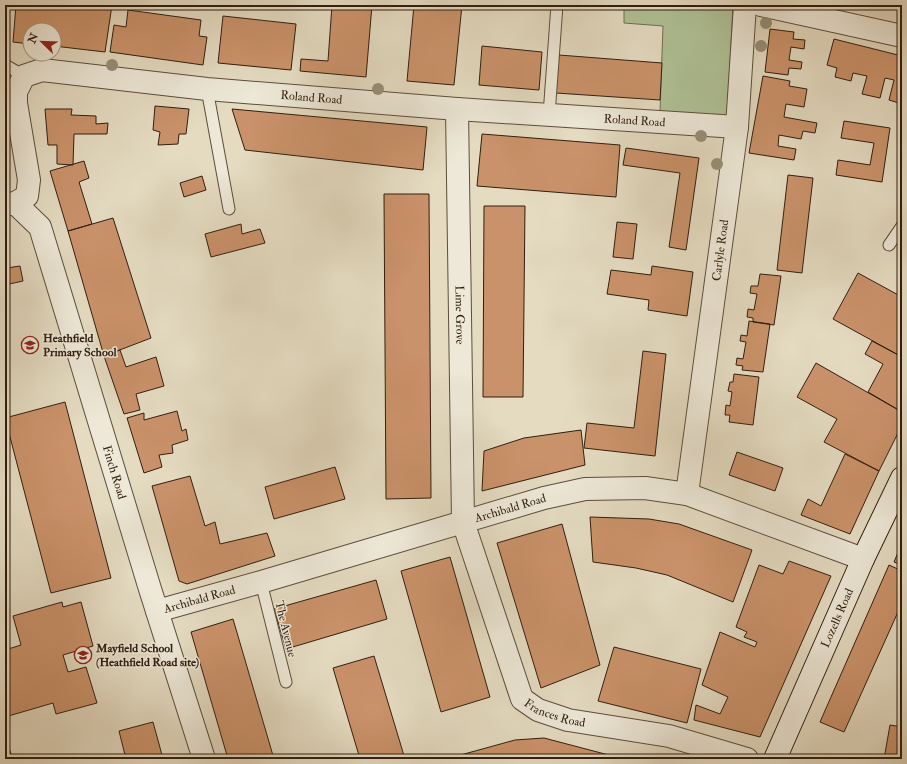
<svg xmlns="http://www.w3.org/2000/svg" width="907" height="764" font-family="'IM FELL Double Pica',serif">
<rect width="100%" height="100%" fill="#e4dbc1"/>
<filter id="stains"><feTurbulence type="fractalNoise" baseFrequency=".005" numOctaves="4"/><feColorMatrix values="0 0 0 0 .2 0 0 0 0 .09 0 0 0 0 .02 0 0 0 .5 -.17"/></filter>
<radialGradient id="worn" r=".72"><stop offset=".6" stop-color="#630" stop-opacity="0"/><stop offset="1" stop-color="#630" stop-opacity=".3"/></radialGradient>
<!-- green -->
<path fill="#b0c196" stroke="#707052" d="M624 5H733L727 119 660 112 663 26 624 23Z"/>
<!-- building -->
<path fill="#ca926a" stroke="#311e0f" d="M16 5H112L105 52 54 46V30H30V44L13 42Z
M332 5H372L366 77 300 71 301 59 328 61Z
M414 5H462L454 85 407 81Z
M579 5H615V8Z
M128 10 201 20 199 36 207 37 203 65 110 52 114 25 126 27Z
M223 16 296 24 291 70 218 63Z
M770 29 794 32 793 39 805 40 804 49 791 47 789 60 802 62 801 69 789 68 788 75 765 72Z
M834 39 902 56V104L889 100 894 80 885 78 880 98 862 94 867 76 853 73 851 81 835 77 837 68 827 65Z
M482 46 542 52 539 90 479 85Z
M559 55 662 63 660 100 556 93Z
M763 76 790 81 789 86 807 89 804 107 786 104 784 117 817 123 815 133 803 131 801 139 779 135 778 146 796 149 794 160 749 153Z
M155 106 189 109 186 134H179L178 144 158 145 160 132 153 130Z
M45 109H72L71 115 96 116V124L108 123 107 134H74L73 165 57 164V145H48Z
M232 109 427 127 423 170 245 150Z
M844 121 890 128 882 182 836 175 838 160 870 165 874 143 841 138Z
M482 134 620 145 616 197 477 186Z
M626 148 699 158 686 250 669 247 680 173 623 165Z
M84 161 89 178 79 182 92 224 68 231 50 171Z
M788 175 813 178 802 273 777 270Z
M202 176 206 190 184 197 180 183Z
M384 194H429L431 498 386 499Z
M484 206H525L523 397H483Z
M113 218 151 338 104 356 68 231Z
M617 222 637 224 633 259 613 257Z
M241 224 242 234 260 229 265 243 211 257 205 234Z
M5 259 7 268 20 266 23 281 5 285Z
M652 266 693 272 687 316 648 310 649 300 607 294 611 270 651 275Z
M858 273 902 297V357L833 319Z
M760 274 781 276 774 325 753 322V318L747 317 748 309 754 310 757 294 750 293 751 286H758Z
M749 321 770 324 763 372 742 370 743 366 736 365 737 358 743 359 746 342 740 341 741 335 747 336Z
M872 341 902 357V412L868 392 883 364 865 354Z
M120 350 126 367 156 357 164 386 136 394 140 410 124 414 104 356Z
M643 351 666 354 655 456 584 448 587 423 634 428Z
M816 363 902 412V425L879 471 824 442 837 419 797 397Z
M734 374 759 377 753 425 729 422 730 415H725L726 405 730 406 732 392 728 391 730 382H733Z
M65 402 111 578 51 593 5 418Z
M177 411 182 431 186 429 188 440 172 445 173 453 159 455 162 467 144 473 127 418 144 413V420Z
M581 430 585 465 482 491 484 451 524 438Z
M737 452 783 468 775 491 729 475Z
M845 454 879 471 850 534 801 515 808 499 821 506Z
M335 467 345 499 274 519 265 487Z
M190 476 205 526 215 522 220 544 267 533 275 556 187 584 179 581 152 486Z
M590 517 649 519 679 524 752 550 733 602 667 575 636 568 593 562Z
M562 524 600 665 541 688 497 543Z
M902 543V565L894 562Z
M450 557 490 697 441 712 401 571Z
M789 561 831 576 760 737 694 720 696 705 720 714 728 697 702 685 720 632 755 647 757 642 744 637 747 632 736 627 759 565 783 574Z
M889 565 902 571V603L844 732 820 722Z
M376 580 387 619 286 649 274 609Z
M62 602 63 607 81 602 93 646 63 655 68 672 86 667 97 703 56 714 53 703 5 717V650L21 645 13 616Z
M233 619 274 759H228L191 632Z
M614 647 701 669 687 723 598 701Z
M374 656 405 759H360L333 668Z
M153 722 162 755 147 759H126L119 731Z
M890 725 902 727V759H884Z
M5 735 12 757 7 759H5Z
M544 738 624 759H446L515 740Z"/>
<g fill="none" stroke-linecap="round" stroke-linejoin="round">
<defs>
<path id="service" d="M5 65 24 76
M207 89 229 209
M549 115 557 5
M889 245 902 226
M261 582 286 682"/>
<g id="minor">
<path d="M761 5 902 36"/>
<path id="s1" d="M457 109 463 522 522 699 538 710 568 720 669 736 747 759"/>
<path id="s2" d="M15 203 40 227 150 589 204 759"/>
<path id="s3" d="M5 205 15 203 27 196 29 180 16 103V92L24 76 42 70 207 89 457 109 737 127"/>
<path id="s4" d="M687 494 737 127 745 5"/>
<path id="s5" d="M157 611 261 582 544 498 585 489 645 488 687 494 863 559"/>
</g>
<g id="secondary">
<path id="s6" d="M775 759 863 559 902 478"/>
</g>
</defs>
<!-- service casing -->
<use href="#service" stroke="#5e4d3c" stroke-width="13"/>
<!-- minor casing -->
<use href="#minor" stroke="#5e4d3c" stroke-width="24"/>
<!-- secondary casing -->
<use href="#secondary" stroke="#311e0f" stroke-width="24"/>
<!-- service -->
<use href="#service" stroke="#ede8d7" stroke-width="11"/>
<!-- minor -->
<use href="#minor" stroke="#ede8d7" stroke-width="22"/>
<!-- secondary -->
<use href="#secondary" stroke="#ede8d7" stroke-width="22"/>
</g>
<!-- trees -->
<g fill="#968e76">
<circle cx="766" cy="23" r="6"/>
<circle cx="761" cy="46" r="6"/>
<circle cx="112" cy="65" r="6"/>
<circle cx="378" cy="89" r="6"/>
<circle cx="701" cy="136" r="6"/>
<circle cx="717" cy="164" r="6"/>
</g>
<!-- icons -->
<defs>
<symbol id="school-ring" viewBox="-11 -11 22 22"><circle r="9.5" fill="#ede8d7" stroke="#8f2418" stroke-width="1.5"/><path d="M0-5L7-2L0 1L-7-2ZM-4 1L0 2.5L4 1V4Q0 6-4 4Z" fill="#8f2418"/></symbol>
</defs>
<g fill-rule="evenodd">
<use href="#school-ring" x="20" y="335" width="20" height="20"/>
<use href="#school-ring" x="73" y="645" width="20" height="20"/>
</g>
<g text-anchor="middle" stroke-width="3" stroke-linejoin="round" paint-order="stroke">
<!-- street labels -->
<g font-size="12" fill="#311e0f" stroke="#ede8d7">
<text dy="4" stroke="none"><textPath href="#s3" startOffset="437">Roland Road</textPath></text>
<text dy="4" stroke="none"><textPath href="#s3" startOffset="761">Roland Road</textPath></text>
<text dy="4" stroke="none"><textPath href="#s4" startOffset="246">Carlyle Road</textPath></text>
<text dy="4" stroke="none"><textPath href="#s1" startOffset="206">Lime Grove</textPath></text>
<text dy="4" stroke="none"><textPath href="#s2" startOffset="291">Finch Road</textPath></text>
<text dy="4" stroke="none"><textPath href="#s5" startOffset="368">Archibald Road</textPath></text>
<text dy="4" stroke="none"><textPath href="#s5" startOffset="44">Archibald Road</textPath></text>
<text dy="4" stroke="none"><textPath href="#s6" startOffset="154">Lozells Road</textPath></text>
<text transform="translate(286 629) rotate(76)" y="4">The Avenue</text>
<text dy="4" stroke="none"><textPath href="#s1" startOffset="636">Frances Road</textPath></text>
</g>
<!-- poi labels -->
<g font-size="12" font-weight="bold" fill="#311e0f" stroke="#ede8d7" text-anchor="start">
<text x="43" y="342">Heathfield<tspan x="43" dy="14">Primary School</tspan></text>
<text x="96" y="652">Mayfield School<tspan x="96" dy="14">(Heathfield Road site)</tspan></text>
</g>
</g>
<!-- margin -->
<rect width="907" height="764" fill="none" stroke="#e4dbc1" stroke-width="20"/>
<rect x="6" y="6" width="895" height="752" fill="none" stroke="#311e0f" stroke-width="2"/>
<rect x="10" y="10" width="887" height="744" fill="none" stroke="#311e0f"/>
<!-- north arrow -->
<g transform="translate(42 42) rotate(293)"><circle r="19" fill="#ede8d7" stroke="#a29787"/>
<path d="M0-3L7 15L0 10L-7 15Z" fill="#8f2418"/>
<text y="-6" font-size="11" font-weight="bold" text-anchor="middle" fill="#311e0f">N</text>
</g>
<rect width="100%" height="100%" filter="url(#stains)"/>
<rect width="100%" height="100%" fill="url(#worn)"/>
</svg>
